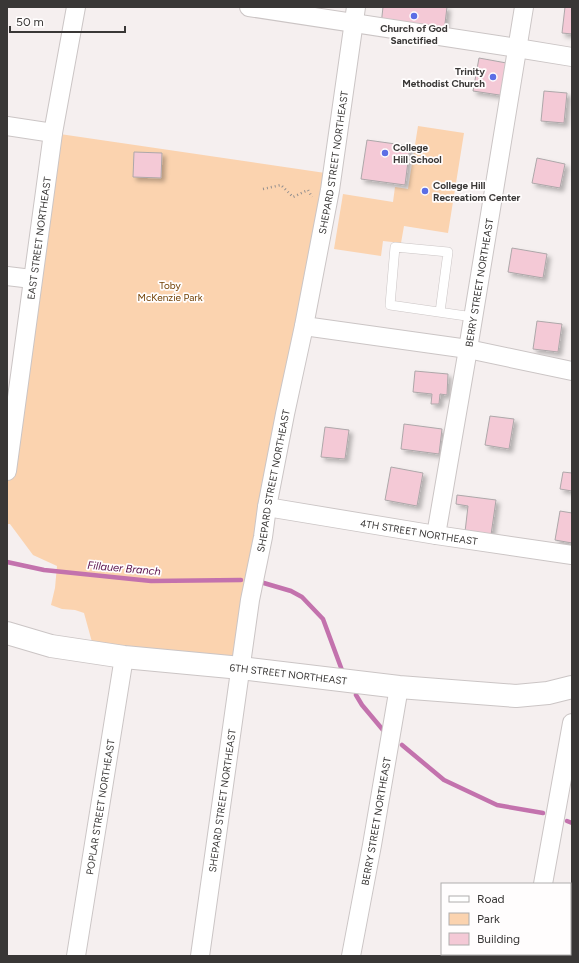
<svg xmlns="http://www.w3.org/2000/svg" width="579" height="963" font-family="Figtree,sans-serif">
<defs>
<filter id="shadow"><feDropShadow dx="3.5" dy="3.5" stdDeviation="2" flood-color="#0004"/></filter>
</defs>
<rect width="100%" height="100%" fill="#f5efef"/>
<!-- green -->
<path fill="#fbd3af" d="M418 126 464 133 448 233 404 226 401 243 383 241 381 256 334 249 343 194 393 202 395 187 408 189Z
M53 133 332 174 241 668 95 653 84 613 75 610 62 609 51 605 55 588 57 566 33 555 10 524H7V471Z"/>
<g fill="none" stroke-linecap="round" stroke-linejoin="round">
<!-- stream -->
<path stroke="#c372ad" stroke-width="4.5" d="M7 562 44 570 151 581 241 580
M257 581 291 591 302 597 323 619 343 673
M356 695 362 705 383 730
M402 745 444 780 497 805 543 813
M567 821 572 823"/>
</g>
<!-- building -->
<path fill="#f4c9d6" stroke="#ada7a9" filter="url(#shadow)" d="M383 7H447L444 32 381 25Z
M565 7H572V34L562 33Z
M479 58 512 64 506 96 473 91Z
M544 91 567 93 564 123 541 121Z
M367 140 410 146 405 185 361 179Z
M134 152 162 153 161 178 133 177Z
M537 158 565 164 560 188 532 183Z
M512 248 547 254 543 278 508 272Z
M537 321 562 324 558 352 533 349Z
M415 371 448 374 447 395 440 394 439 404H431L432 394 413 392Z
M490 416 514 419 509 449 485 445Z
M404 424 442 429 439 454 401 449Z
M325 427 349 430 345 459 321 457Z
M391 467 423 473 417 506 385 500Z
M563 472 572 473V491L560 489Z
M457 495 496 500 491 535 465 532 468 506 456 504Z
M560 511 572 513V543L555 540Z"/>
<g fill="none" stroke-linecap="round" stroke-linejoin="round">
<defs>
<path id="lane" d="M440 312 448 252 395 247 390 305 473 317"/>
<g id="street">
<path d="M249 7 517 48 572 57"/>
<path d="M7 126 53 133"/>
<path d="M7 276 32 279"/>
<path d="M304 326 468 349 572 371"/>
<path id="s1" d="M7 471 53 133 76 7"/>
<path id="s2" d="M267 507 436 535 572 555"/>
<path id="s3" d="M436 535 468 349 524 7"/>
<path d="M543 884 572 723"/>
<path id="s4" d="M76 956 124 657"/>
<path id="s5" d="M200 956 250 600 263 537 267 507 285 414 304 326 330 190 356 7"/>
<path id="s6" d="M351 956 372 845 399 687"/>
<path d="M529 956V954"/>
</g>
<g id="secondary">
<path id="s7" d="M7 633 51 646 124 657 241 668 399 687 516 696 548 693 572 687"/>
</g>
</defs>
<!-- lane casing -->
<use href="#lane" stroke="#cbc5c5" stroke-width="10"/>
<!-- street casing -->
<use href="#street" stroke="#cbc5c5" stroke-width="20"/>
<!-- secondary casing -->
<use href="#secondary" stroke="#cbc5c5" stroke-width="24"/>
<!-- path -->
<path stroke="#938f8f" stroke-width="2.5" stroke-dasharray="1 3" stroke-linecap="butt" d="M263 189 281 185 293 197 308 190 312 197"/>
<!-- lane -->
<use href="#lane" stroke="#fff" stroke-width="9"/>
<!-- street -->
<use href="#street" stroke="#fff" stroke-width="18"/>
<!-- secondary -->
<use href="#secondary" stroke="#fff" stroke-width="22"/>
</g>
<!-- markers -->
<g fill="#5c6ee5" stroke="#fffdfd" stroke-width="1.5">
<circle cx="414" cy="16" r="4"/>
<circle cx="493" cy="77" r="4"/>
<circle cx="385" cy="153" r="4"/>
<circle cx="425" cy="191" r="4"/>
</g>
<g text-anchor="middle" stroke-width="3.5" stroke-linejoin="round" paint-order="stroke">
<!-- poi labels -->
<g font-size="10" font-weight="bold" fill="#393736" stroke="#fffdfd" text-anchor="start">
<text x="414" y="32" text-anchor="middle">Church of God<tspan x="414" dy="12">Sanctified</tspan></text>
<text x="485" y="75" text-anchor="end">Trinity<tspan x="485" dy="12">Methodist Church</tspan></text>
<text x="393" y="151">College<tspan x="393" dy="12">Hill School</tspan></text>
<text x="433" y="189">College Hill<tspan x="433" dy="12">Recreatiom Center</tspan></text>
</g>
<!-- street labels -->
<g font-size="10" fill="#393736" stroke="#fffdfd">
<text dy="4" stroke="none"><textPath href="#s5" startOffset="805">SHEPARD STREET NORTHEAST</textPath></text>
<text dy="4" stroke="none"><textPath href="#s1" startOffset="235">EAST STREET NORTHEAST</textPath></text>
<text dy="4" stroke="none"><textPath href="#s3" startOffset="256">BERRY STREET NORTHEAST</textPath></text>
<text dy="4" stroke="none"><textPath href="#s5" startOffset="481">SHEPARD STREET NORTHEAST</textPath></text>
<text dy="4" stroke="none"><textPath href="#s2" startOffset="154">4TH STREET NORTHEAST</textPath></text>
<text dy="4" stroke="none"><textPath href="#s7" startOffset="285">6TH STREET NORTHEAST</textPath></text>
<text dy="4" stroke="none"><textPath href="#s5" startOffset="157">SHEPARD STREET NORTHEAST</textPath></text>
<text dy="4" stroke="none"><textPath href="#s4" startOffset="151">POPLAR STREET NORTHEAST</textPath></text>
<text dy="4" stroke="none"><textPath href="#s6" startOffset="137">BERRY STREET NORTHEAST</textPath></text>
</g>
<!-- park labels -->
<g font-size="10" fill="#714104" stroke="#fffdfd">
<text x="170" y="289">Toby<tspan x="170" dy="12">McKenzie Park</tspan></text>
</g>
<!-- water labels -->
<g font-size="11" font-style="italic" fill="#580e4a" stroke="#fffdfd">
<text transform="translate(124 568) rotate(5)" y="4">Fillauer Branch</text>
</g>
</g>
<!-- border -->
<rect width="579" height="963" fill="none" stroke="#393736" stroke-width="16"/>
<!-- legend -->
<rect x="441" y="883" width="130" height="72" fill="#fffdfd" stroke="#b0aead"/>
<rect x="449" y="896" width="20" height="6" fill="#ffffff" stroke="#b0aead"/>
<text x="477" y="903" font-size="12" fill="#393736">Road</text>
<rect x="449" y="913" width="20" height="12" fill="#fbd3af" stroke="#b0aead"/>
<text x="477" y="923" font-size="12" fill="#393736">Park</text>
<rect x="449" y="933" width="20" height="12" fill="#f4c9d6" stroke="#b0aead"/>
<text x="477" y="943" font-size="12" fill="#393736">Building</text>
<!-- scale -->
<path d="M10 26v6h115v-6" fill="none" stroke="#393736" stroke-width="2"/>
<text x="16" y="26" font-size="12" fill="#393736" stroke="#fffdfd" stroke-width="3" paint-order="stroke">50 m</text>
</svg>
